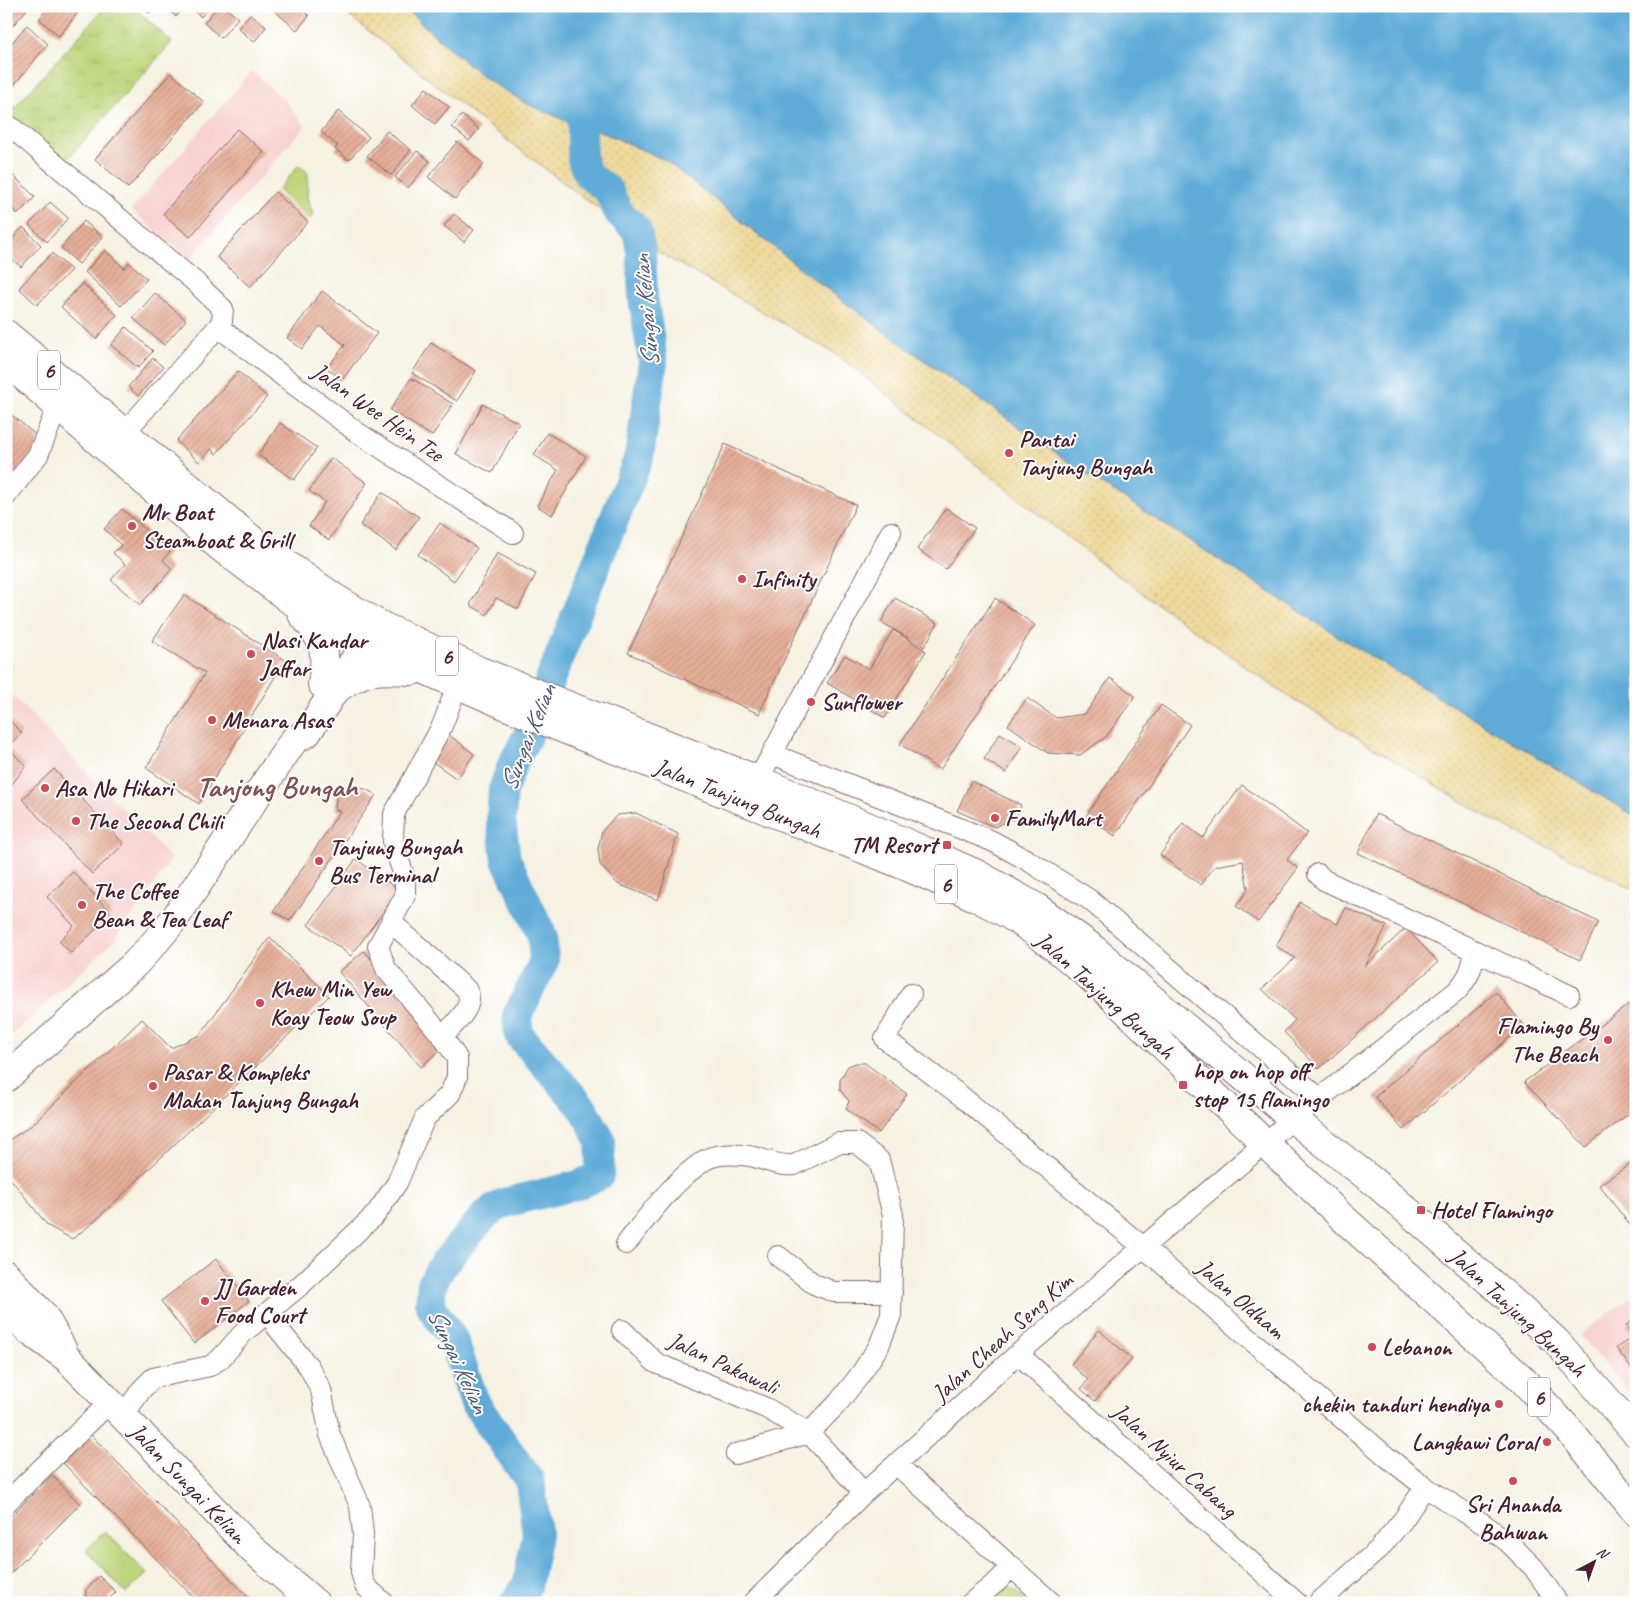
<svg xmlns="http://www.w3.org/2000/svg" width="1642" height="1609" font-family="Caveat,sans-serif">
<defs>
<pattern id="grass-tufts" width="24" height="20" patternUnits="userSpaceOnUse" patternTransform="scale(1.25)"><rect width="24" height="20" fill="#bed67b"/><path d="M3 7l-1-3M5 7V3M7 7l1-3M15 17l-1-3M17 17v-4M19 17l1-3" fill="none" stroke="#a5b76a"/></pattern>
<pattern id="sand-dots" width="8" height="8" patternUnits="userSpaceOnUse" patternTransform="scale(1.25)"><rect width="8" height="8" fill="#eeda9e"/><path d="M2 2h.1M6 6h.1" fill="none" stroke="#cebb88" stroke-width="1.8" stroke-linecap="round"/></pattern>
<pattern id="building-hatch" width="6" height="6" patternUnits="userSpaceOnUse" patternTransform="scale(1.25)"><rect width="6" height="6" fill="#e5ae97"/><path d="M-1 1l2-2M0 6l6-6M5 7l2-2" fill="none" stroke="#c69582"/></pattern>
</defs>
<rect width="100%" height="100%" fill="#fff"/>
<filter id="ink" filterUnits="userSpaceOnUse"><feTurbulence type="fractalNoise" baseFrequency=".02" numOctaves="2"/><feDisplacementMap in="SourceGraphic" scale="10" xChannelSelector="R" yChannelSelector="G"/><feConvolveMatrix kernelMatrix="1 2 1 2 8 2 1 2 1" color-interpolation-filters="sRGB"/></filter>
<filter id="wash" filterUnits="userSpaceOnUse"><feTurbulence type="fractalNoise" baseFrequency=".0096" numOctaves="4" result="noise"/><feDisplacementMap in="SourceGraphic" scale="20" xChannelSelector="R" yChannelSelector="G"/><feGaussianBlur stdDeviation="1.12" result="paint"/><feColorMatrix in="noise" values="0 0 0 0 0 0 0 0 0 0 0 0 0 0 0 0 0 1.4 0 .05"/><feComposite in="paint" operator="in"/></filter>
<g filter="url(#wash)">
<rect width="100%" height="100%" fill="#f5f2e2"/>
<!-- built -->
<path fill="#f7d0cf" d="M252 71 283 98 305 126 190 259 131 210Z
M6 689 172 859 115 940 6 1040Z
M1636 1293V1400L1579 1335Z"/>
<!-- grass -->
<path fill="url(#grass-tufts)" stroke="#847a53" d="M106 6H132L172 42 65 162 8 115Z"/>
<!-- sand -->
<path fill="url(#sand-dots)" stroke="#9c7c64" d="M337 6H403L444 44 566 121 582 123 665 160 819 283 914 353 1080 470 1344 640 1636 817V890L1496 822 1280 691 1102 564 836 354 646 245 469 111Z"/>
<!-- green -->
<path fill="#bed67b" stroke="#847a53" d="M299 165 308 173 307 198 313 214 310 220 278 190Z
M105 1531 147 1574 126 1593 86 1550Z
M1005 1589H1012L1029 1603H989Z"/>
<!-- water -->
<path fill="#5facd8" stroke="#546682" d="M403 6H1636V817L1344 640 1080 470 914 353 819 283 665 160 582 123 566 121 525 103 485 78 444 44Z"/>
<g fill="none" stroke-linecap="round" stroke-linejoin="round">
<!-- river -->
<path stroke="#5facd8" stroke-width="30" d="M514 1603 527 1585 537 1534 530 1481 475 1403 453 1339 430 1306 432 1283 444 1263 486 1214 504 1203 578 1185 599 1176 601 1141 583 1108 519 1035 517 1016 544 961 542 935 506 859 501 820 503 790 512 765 528 735 639 457 653 362 643 296 641 250 637 230 619 213 608 190 588 175 582 159V123"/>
</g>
<g id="blocks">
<!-- building -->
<path fill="url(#building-hatch)" d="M6 6 29 7 8 31 6 30Z
M49 6H83L59 36 39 19Z
M141 6H155L149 13Z
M164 6H185L176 17Z
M189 6H211L201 17Z
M218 6H223L238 18 221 38 204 23Z
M269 6H298L309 16 297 30Z
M250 14 266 27 254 42 238 28Z
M27 25 48 44 13 86 6 80V50Z
M171 73 204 102 128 188 95 159Z
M426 88 449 107 435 124 412 105Z
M338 111 369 137 349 160 335 149 338 146 321 132Z
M462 115 479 129 469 141 452 127Z
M237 129 264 152 190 237 163 214Z
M387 131 411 150 391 175 367 156Z
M457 142 484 164 455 199 428 177Z
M417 151 430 161 408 188 395 177Z
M6 168 35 197 18 214 6 202Z
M275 192 308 222 250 287 217 257Z
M50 202 68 218 47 242 29 225Z
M454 214 474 230 464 242 444 226Z
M84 221 103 237 79 264 61 248Z
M23 227 41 245 21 267 6 254V245Z
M105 250 124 268 129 262 147 279 121 306 85 272Z
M52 253 71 270 37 305 19 288Z
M82 283 117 315 96 339 61 307Z
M322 291 377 333 342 380 327 368 345 345 320 326 302 349 287 338Z
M155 293 186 320 164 345 133 318Z
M126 327 153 351 138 368 111 345Z
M431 343 476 371 457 401 412 373Z
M153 358 163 367 138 396 128 387Z
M238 371 267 397 216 454 211 449 199 462 176 441Z
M411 378 453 404 432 436 390 410Z
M483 404 519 423 492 473 456 454Z
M6 410 38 437 37 449 6 485Z
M280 423 317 448 294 480 258 455Z
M547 433 586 456 552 515 537 506 558 470 534 455Z
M725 444 856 505 759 714 628 653Z
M331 458 367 483 329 540 309 526 325 502 309 491Z
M382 492 419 517 396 550 360 525Z
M946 508 975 528 946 569 917 549Z
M122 509 170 551 163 560 172 569 140 605 111 580 125 564 113 553 121 545 104 529Z
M440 523 477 548 454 581 418 555Z
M497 553 536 574 518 609 496 598 487 615 470 605Z
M184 595 285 660 199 804 146 768 205 673 152 641Z
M895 598 938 623 924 647 881 622Z
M995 598 1035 625 940 770 900 744Z
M893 630 926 651 885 718 827 683 845 655 869 669Z
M1110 678 1135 696 1106 737 1080 755 1048 753 1008 725 1027 698 1056 718 1085 714Z
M1161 705 1190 725 1115 836 1086 816Z
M6 717 22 733 7 747 26 766 6 792Z
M1000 733 1022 746 1006 773 984 759Z
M448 734 474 754 457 779 429 759Z
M54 769 124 844 92 874 22 799Z
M971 781 1021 805 1015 820 1012 819 995 827 957 811Z
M1242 785 1307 833 1287 860 1298 868 1258 922 1236 906 1248 890 1243 861 1215 866 1201 885 1160 855 1183 823 1203 838Z
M337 788 366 789 376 795 290 921 274 911 340 811 335 810Z
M636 813 678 834 658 900 618 884 600 865 598 849 602 831 617 815Z
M1376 814 1598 922 1580 960 1358 853Z
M356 859 399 890 351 956 308 925Z
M73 872 112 914 71 953 59 941 74 926 47 897Z
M1300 902 1337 924 1346 908 1387 926 1365 966 1406 928 1438 962 1319 1069 1284 1032 1295 1020 1262 989 1295 958 1276 946Z
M270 937 329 996 94 1222 72 1239 48 1226 6 1173V1147L12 1138 32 1125 142 1019 171 1048 200 1035Z
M364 951 446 1045 421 1067 339 972Z
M1496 992 1524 1025 1403 1130 1375 1097Z
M1636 999V1108L1586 1147 1524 1082Z
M856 1063H865L907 1094 879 1133 846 1109 849 1101 840 1090V1080L848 1066Z
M1636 1160V1233L1599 1185Z
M216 1259 249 1301 194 1344 161 1301Z
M1636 1318V1375L1616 1348 1634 1336 1626 1325Z
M1099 1330 1132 1359 1095 1401 1081 1389 1088 1380 1071 1364Z
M91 1435 254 1603H199L63 1463Z
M52 1475 80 1504 6 1578V1521Z
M99 1576 116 1592 109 1599 112 1603H85L86 1590Z"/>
</g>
</g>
<g filter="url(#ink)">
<use href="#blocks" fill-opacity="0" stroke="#86696b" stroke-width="1"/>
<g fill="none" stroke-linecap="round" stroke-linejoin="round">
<defs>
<path id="street" d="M6 123 194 281 223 309 222 321 218 327 124 433
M218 327 358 433 513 533
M6 496 38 455 58 405
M772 754 992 841 1027 860 1090 900 1319 1098
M758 780 891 532
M1318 874 1324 880 1569 995
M391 922 466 989C477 1007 454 1023 443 1037
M911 994 885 1039 961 1096 1143 1247 1387 1457 1425 1487 1485 1525 1508 1542 1534 1568 1558 1603
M626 1244C649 1215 674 1180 705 1160 715 1154 730 1154 742 1155 760 1156 776 1167 794 1165L838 1143H857L879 1160 893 1215 891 1315 879 1346 860 1375 838 1403 809 1433 736 1454
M778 1256 814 1284 834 1292H892
M272 1311 276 1326 309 1367 321 1390 330 1435 360 1506 363 1534 361 1572 365 1586 384 1603
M622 1330 656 1363 766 1408 809 1433 864 1493
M1018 1354 1297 1603
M123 1416 142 1389 153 1378 210 1366 220 1359 244 1332 303 1283 376 1214 397 1183 425 1118 450 1094 457 1077V1058L443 1037 386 969 378 946 405 896V879L393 842 394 814 442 726 457 686
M897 1465 1052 1603
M6 1503 109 1403
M753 1603 864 1493 1018 1354 1293 1119 1457 991C1468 978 1473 969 1474 951
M971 1603 999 1580 1012 1566
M1318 1603 1379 1549 1403 1520 1425 1487"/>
<path id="secondary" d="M6 1078 135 964 156 941 175 918 294 740 307 733 377 625
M6 1275 44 1316 63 1350
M6 1305 28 1330 67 1358 253 1550 315 1603"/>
<path id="primary" d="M6 334 257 544 335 598 378 624 480 671 758 780 902 841 977 874 1036 907 1090 946 1293 1119 1374 1182 1512 1301 1556 1341 1636 1433
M6 361 219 546 289 599 352 638 509 707 903 865C945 884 991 901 1029 928 1057 947 1081 969 1106 991L1344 1219 1521 1378 1568 1429 1636 1512
M302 614C324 640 328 650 322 684
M334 691C364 668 376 669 412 671"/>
</defs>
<!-- street casing -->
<use href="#street" stroke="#86696b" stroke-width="22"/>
<!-- secondary casing -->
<use href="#secondary" stroke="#86696b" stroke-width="30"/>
<!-- primary casing -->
<use href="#primary" stroke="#86696b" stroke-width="30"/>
<!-- street -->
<use href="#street" stroke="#fff" stroke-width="20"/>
<!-- secondary -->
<use href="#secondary" stroke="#fff" stroke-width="28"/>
<!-- primary -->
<use href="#primary" stroke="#fff" stroke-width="28"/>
</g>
</g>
<!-- markers -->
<g fill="#d1495b" stroke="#fff" stroke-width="2">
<circle cx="1009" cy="453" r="5"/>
<circle cx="132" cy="526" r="5"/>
<circle cx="742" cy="579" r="5"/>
<circle cx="251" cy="654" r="5"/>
<circle cx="811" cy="702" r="5"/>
<circle cx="212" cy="720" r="5"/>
<circle cx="45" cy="788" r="5"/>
<circle cx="995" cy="818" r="5"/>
<circle cx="76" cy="821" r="5"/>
<rect x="942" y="840" width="10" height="10" rx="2.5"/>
<circle cx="319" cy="861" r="5"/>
<circle cx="82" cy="905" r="5"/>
<circle cx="260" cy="1003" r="5"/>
<circle cx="1608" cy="1040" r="5"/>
<rect x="1178" y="1080" width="10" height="10" rx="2.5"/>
<circle cx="153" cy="1086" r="5"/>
<rect x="1416" y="1205" width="10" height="10" rx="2.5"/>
<circle cx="205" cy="1301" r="5"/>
<circle cx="1372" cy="1347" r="5"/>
<circle cx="1499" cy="1404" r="5"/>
<circle cx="1547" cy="1442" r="5"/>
<circle cx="1513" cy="1481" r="5"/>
</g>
<g text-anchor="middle" stroke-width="4" stroke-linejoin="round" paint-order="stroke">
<!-- shield labels -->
<g fill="#fff" stroke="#80626b" stroke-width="1">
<rect x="38" y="350.5" width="22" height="39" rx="4"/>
<rect x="436" y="636.5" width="22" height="39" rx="4"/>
<rect x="935" y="864.5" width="22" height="39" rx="4"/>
<rect x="1528" y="1377.5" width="22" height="39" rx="4"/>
</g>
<g font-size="22" font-weight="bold" fill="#4a1f2b">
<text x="49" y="378">6</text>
<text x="447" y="664">6</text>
<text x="946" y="892">6</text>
<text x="1539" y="1405">6</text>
</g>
<!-- street labels -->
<g font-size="24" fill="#4a1f2b" stroke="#fff">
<text transform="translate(378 412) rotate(35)" y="8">Jalan Wee Hein Tze</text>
<text transform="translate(738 798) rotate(22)" y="8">Jalan Tanjung Bungah</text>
<text transform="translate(1105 995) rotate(42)" y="8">Jalan Tanjung Bungah</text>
<text transform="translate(1241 1299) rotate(41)" y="8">Jalan Oldham</text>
<text transform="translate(1518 1312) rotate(43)" y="8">Jalan Tanjung Bungah</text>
<text transform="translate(1002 1337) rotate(-42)" y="8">Jalan Cheah Seng Kim</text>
<text transform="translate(723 1363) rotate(25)" y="8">Jalan Pakawali</text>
<text transform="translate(1175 1460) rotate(42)" y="8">Jalan Nyiur Cabang</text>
<text transform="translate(188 1483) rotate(46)" y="8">Jalan Sungai Kelian</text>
</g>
<!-- poi labels -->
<g font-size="24" font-weight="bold" fill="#4a1f2b" stroke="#fff" text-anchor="start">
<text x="1019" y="447">Pantai<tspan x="1019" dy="28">Tanjung Bungah</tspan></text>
<text x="142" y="520">Mr Boat<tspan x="142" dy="28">Steamboat &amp; Grill</tspan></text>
<text x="752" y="587">Infinity</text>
<text x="261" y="648">Nasi Kandar<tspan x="261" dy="28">Jaffar</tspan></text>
<text x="821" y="710">Sunflower</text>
<text x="222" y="728">Menara Asas</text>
<text x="55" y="796">Asa No Hikari</text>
<text x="1005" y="826">FamilyMart</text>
<text x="86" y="829">The Second Chili</text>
<text x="937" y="853" text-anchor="end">TM Resort</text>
<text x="329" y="855">Tanjung Bungah<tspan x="329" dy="28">Bus Terminal</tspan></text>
<text x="92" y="899">The Coffee<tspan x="92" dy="28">Bean &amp; Tea Leaf</tspan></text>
<text x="270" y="997">Khew Min Yew<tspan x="270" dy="28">Koay Teow Soup</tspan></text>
<text x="1598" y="1034" text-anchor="end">Flamingo By<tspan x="1598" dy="28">The Beach</tspan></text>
<text x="1193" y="1079">hop on hop off<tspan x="1193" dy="28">stop 15 flamingo</tspan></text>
<text x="163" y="1080">Pasar &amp; Kompleks<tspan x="163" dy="28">Makan Tanjung Bungah</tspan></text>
<text x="1431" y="1218">Hotel Flamingo</text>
<text x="215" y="1295">JJ Garden<tspan x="215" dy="28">Food Court</tspan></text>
<text x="1382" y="1355">Lebanon</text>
<text x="1489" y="1412" text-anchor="end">chekin tanduri hendiya</text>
<text x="1537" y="1450" text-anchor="end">Langkawi Coral</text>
<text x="1513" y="1512" text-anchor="middle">Sri Ananda<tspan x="1513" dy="28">Bahwan</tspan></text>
</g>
<!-- water labels -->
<g font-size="25" font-style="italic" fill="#525770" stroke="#fff">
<text transform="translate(645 311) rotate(-95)" y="9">Sungai Kelian</text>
<text transform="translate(527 737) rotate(-68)" y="9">Sungai Kelian</text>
<text transform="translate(459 1360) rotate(65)" y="9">Sungai Kelian</text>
</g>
<!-- district labels -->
<g font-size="29" font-weight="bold" fill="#805151" stroke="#fff">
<text x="277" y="796">Tanjong Bungah</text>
</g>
</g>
<!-- margin -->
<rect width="1642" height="1609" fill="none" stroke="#fff" stroke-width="25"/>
<!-- north arrow -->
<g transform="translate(1594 1562) rotate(41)" stroke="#ffffff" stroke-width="4" paint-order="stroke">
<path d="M0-4L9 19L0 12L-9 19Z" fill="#4a1f2b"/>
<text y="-8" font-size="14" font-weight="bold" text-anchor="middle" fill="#4a1f2b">N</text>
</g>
</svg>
